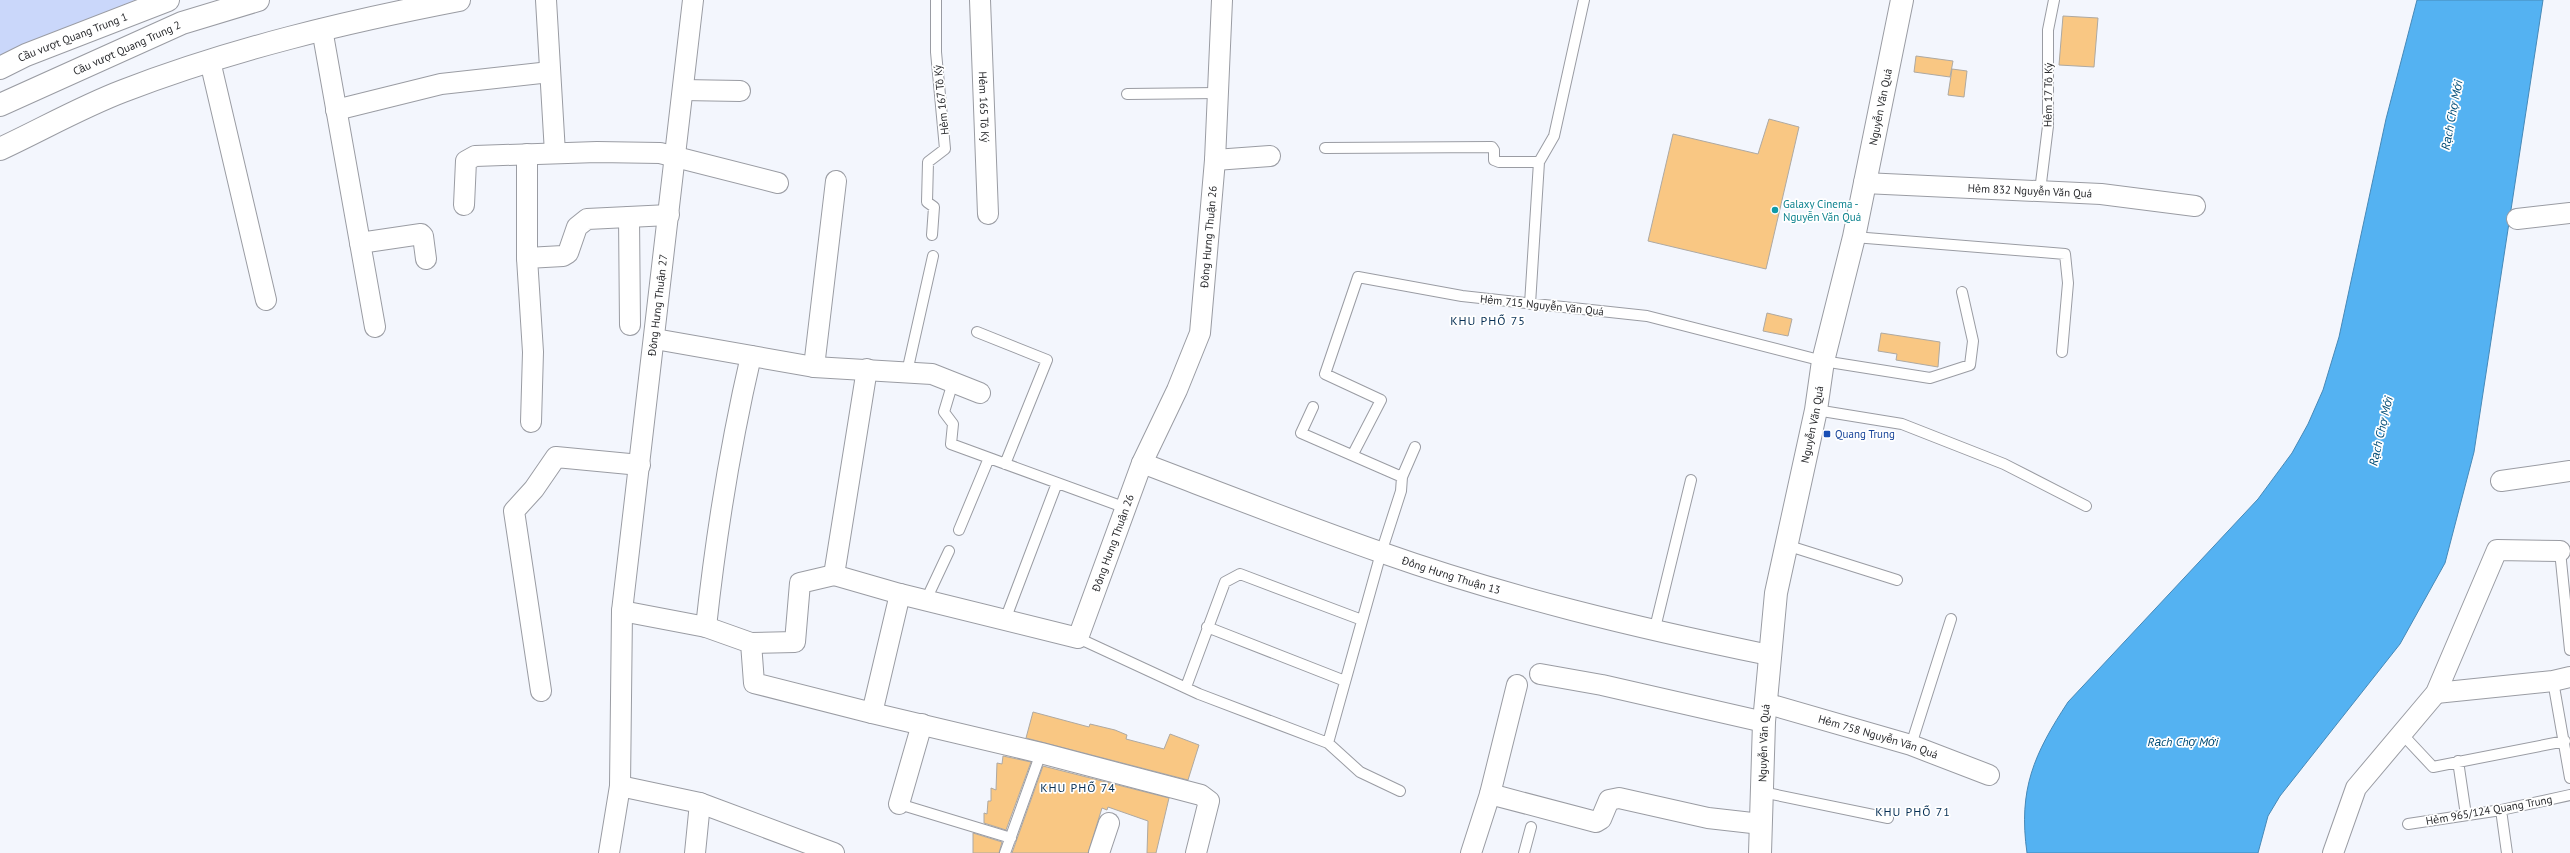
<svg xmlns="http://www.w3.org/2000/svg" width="2570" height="853" font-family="'PT Sans',sans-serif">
<rect width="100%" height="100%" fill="#f3f6fd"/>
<!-- green -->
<path fill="#cad7fa" d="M0 0H142L0 57Z"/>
<!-- water -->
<path fill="#54b2f2" stroke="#4789b7" d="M2417 0H2543L2474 452 2445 563 2400 644 2280 796 2268 816 2258 853H2027C2018 789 2034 754 2068 702L2258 499 2292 453 2308 424 2323 390 2339 337 2386 119Z"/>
<!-- building -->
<path fill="#f9c783" stroke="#aea9a2" d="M2063 16 2098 18 2094 67 2059 65Z
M1916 56 1953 61 1950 77 1914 72Z
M1952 69 1967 71 1964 97 1948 95Z
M1769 119 1799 127 1766 269 1648 241 1673 134 1758 154Z
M1767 313 1792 319 1788 336 1763 331Z
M1881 333 1940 342 1938 367 1896 360 1897 354 1878 351Z
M1033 712 1089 727 1090 724 1115 730 1127 735 1126 739 1164 749 1170 734 1199 745 1188 780 1026 738Z
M1003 756 1031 762 1006 830 984 823V813L987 814 988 801H991V788L996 790 997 763 1002 764Z
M1043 766 1169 798 1156 853H1147L1148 821 1108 807 1107 810 1102 808 1088 853H1012Z
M973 833 1002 842 999 853H973Z"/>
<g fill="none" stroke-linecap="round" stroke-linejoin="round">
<defs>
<path id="service" d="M1127 94 1218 93
M1325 148 1492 147 1494 150V160L1499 162H1539
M2040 191 2048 126V30L2054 0
M932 235 934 207 927 202 928 162 945 149 936 52V0
M1854 237 2065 254 2068 283 2062 352
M1530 304 1539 162 1554 136 1584 0
M977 332 1047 360 1005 464
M907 372 933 256
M953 382 944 412 953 424 951 444 1126 508
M1816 410 1902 424 2004 464 2086 506
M1353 454 1381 400 1325 374 1358 277 1462 296 1647 316 1823 361 1930 378 1970 365 1973 341 1962 292
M1402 477 1415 447
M959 530 989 458
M1786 545 1897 580
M2560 551 2570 650
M926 600 949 551
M1005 620 1057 483
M1207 627 1345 681
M1654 632 1691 480
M1078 638 1199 694 1328 743 1381 553 1401 491 1402 477 1301 433 1313 407
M2553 681 2570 778
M1186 687 1225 582 1240 574 1362 620
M2403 735 2433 767 2565 741
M1328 743 1360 772 1400 791
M1911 745 1951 619
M2458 761 2466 815
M1762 792 1888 818
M899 804 1011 838
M2501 810 2507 853
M2408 824 2501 810 2570 795
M1005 853 1041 753
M1524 853 1531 827"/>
<g id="minor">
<path d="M546 0 555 153"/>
<path id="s1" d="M980 0 988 214"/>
<path d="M322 29 375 327"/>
<path d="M210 61 266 300"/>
<path d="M683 90 740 91"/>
<path d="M336 110 441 84 550 72"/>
<path d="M527 154V258"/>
<path d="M1215 160 1270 156"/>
<path id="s2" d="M1864 183 2101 194 2195 206"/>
<path d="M464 205 466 161 475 156 597 152 660 153 778 183"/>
<path d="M629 217 630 325"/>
<path d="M2517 219 2570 213"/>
<path d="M360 243 421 234 423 236 426 259"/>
<path d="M655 339 814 367 932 374 980 393"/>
<path d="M814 367 836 181"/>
<path id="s3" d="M867 369 834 575 900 594 1078 638 1142 463 1177 390 1200 333 1215 160 1222 0"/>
<path d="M531 422 533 352 527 258 563 256 568 253 577 227 587 219 669 215"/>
<path id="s4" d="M1142 463C1221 493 1300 524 1380 552 1507 597 1638 628 1769 655"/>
<path d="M2501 481 2570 471"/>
<path d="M622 611 706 627 751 643 754 683 872 713 900 594"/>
<path d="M706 627C716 535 730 446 751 356"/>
<path d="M751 643 795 642 800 583 834 575"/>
<path d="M1540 674 1602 685 1764 722"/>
<path d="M541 691 514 511 534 489 556 457 640 465"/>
<path d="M2436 693 2553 681 2570 677"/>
<path id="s5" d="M1765 703 1911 745 1989 775"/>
<path d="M872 713 1041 753 1201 795 1209 801 1196 853"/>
<path id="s6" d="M620 786 622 611 693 0"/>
<path d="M1490 794 1596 822 1601 819 1609 800 1619 798 1708 818 1761 824"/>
<path d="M700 803 834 853"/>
<path d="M899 804 922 724"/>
<path d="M609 853 620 786 700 803 695 853"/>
<path d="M1099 853 1109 823"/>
<path d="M1471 853 1490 794 1517 685"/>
<path d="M2333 853 2356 788 2436 693 2497 550 2560 551"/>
</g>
<g id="secondary">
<path id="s7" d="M1760 853 1764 722 1776 593 1816 410 1823 361 1854 237 1902 0"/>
</g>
<g id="primary">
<path id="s8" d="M0 68 26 55 168 0"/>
<path id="s9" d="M0 105 182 23 258 0"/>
</g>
<path id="trunk" d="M0 149C41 130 81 107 123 91 232 49 345 22 459 0"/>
</defs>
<!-- service casing -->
<use href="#service" stroke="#9a9ca3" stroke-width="12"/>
<!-- minor casing -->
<use href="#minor" stroke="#9a9ca3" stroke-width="22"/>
<!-- secondary casing -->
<use href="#secondary" stroke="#9a9ca3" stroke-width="24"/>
<!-- primary casing -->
<use href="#primary" stroke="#9a9ca3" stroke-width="24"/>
<!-- trunk casing -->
<use href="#trunk" stroke="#9a9ca3" stroke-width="24"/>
<!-- service -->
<use href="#service" stroke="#fff" stroke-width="10"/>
<!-- minor -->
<use href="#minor" stroke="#fff" stroke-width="20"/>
<!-- secondary -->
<use href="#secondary" stroke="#fff" stroke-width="22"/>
<!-- primary -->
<use href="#primary" stroke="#fff" stroke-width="22"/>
<!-- trunk -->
<use href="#trunk" stroke="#fff" stroke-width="22"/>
</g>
<!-- markers -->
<circle fill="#0f9aa8" stroke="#fff" stroke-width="1.5" cx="1775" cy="210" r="4"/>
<rect fill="#1a4fb4" stroke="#fff" stroke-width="1.5" x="1823" y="430" width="8" height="8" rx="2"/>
<g text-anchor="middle" stroke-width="3.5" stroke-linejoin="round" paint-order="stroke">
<!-- street labels -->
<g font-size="11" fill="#292a2d" stroke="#fff">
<text dy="4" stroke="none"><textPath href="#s8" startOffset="79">Cầu vượt Quang Trung 1</textPath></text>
<text dy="4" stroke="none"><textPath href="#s9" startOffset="139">Cầu vượt Quang Trung 2</textPath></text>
<text transform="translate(2048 95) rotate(-89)" y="4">Hẻm 17 Tô Ký</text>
<text transform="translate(941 100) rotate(-96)" y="4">Hẻm 167 Tô Ký</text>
<text dy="4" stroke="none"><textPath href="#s1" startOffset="107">Hẻm 165 Tô Ký</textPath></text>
<text dy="4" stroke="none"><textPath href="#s7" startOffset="758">Nguyễn Văn Quá</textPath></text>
<text dy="4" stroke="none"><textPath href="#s2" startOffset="166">Hẻm 832 Nguyễn Văn Quá</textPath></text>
<text dy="4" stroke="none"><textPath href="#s3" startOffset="886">Đông Hưng Thuận 26</textPath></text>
<text transform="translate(1542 305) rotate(6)" y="4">Hẻm 715 Nguyễn Văn Quá</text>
<text dy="4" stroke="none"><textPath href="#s6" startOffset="483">Đông Hưng Thuận 27</textPath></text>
<text dy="4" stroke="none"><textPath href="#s7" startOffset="433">Nguyễn Văn Quá</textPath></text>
<text dy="4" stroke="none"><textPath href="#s3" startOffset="562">Đông Hưng Thuận 26</textPath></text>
<text dy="4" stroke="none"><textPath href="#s4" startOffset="329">Đông Hưng Thuận 13</textPath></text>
<text dy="4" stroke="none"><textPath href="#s5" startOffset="118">Hẻm 758 Nguyễn Văn Quá</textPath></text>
<text dy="4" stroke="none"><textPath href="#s7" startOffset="110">Nguyễn Văn Quá</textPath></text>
<text transform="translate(2489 810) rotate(-10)" y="4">Hẻm 965/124 Quang Trung</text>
</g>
<!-- culture labels -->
<g font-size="11" fill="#0d838f" stroke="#fff" text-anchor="start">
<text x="1783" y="208">Galaxy Cinema -<tspan x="1783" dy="13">Nguyễn Văn Quá</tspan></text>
</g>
<!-- transit labels -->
<g font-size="11" fill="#164399" stroke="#fff" text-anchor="start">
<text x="1835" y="438">Quang Trung</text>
</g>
<!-- water labels -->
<g font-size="12" font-style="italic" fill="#004c76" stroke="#fff">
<text transform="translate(2452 115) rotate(-79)" y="4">Rạch Chợ Mới</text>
<text transform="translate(2381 431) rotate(-77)" y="4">Rạch Chợ Mới</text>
<text x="2183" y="746">Rạch Chợ Mới</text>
</g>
<!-- neighbourhood labels -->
<g font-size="12" letter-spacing="1" fill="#073055" stroke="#fff">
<text x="1488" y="325">KHU PHỐ 75</text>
<text x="1078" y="792">KHU PHỐ 74</text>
<text x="1913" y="816">KHU PHỐ 71</text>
</g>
</g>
</svg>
